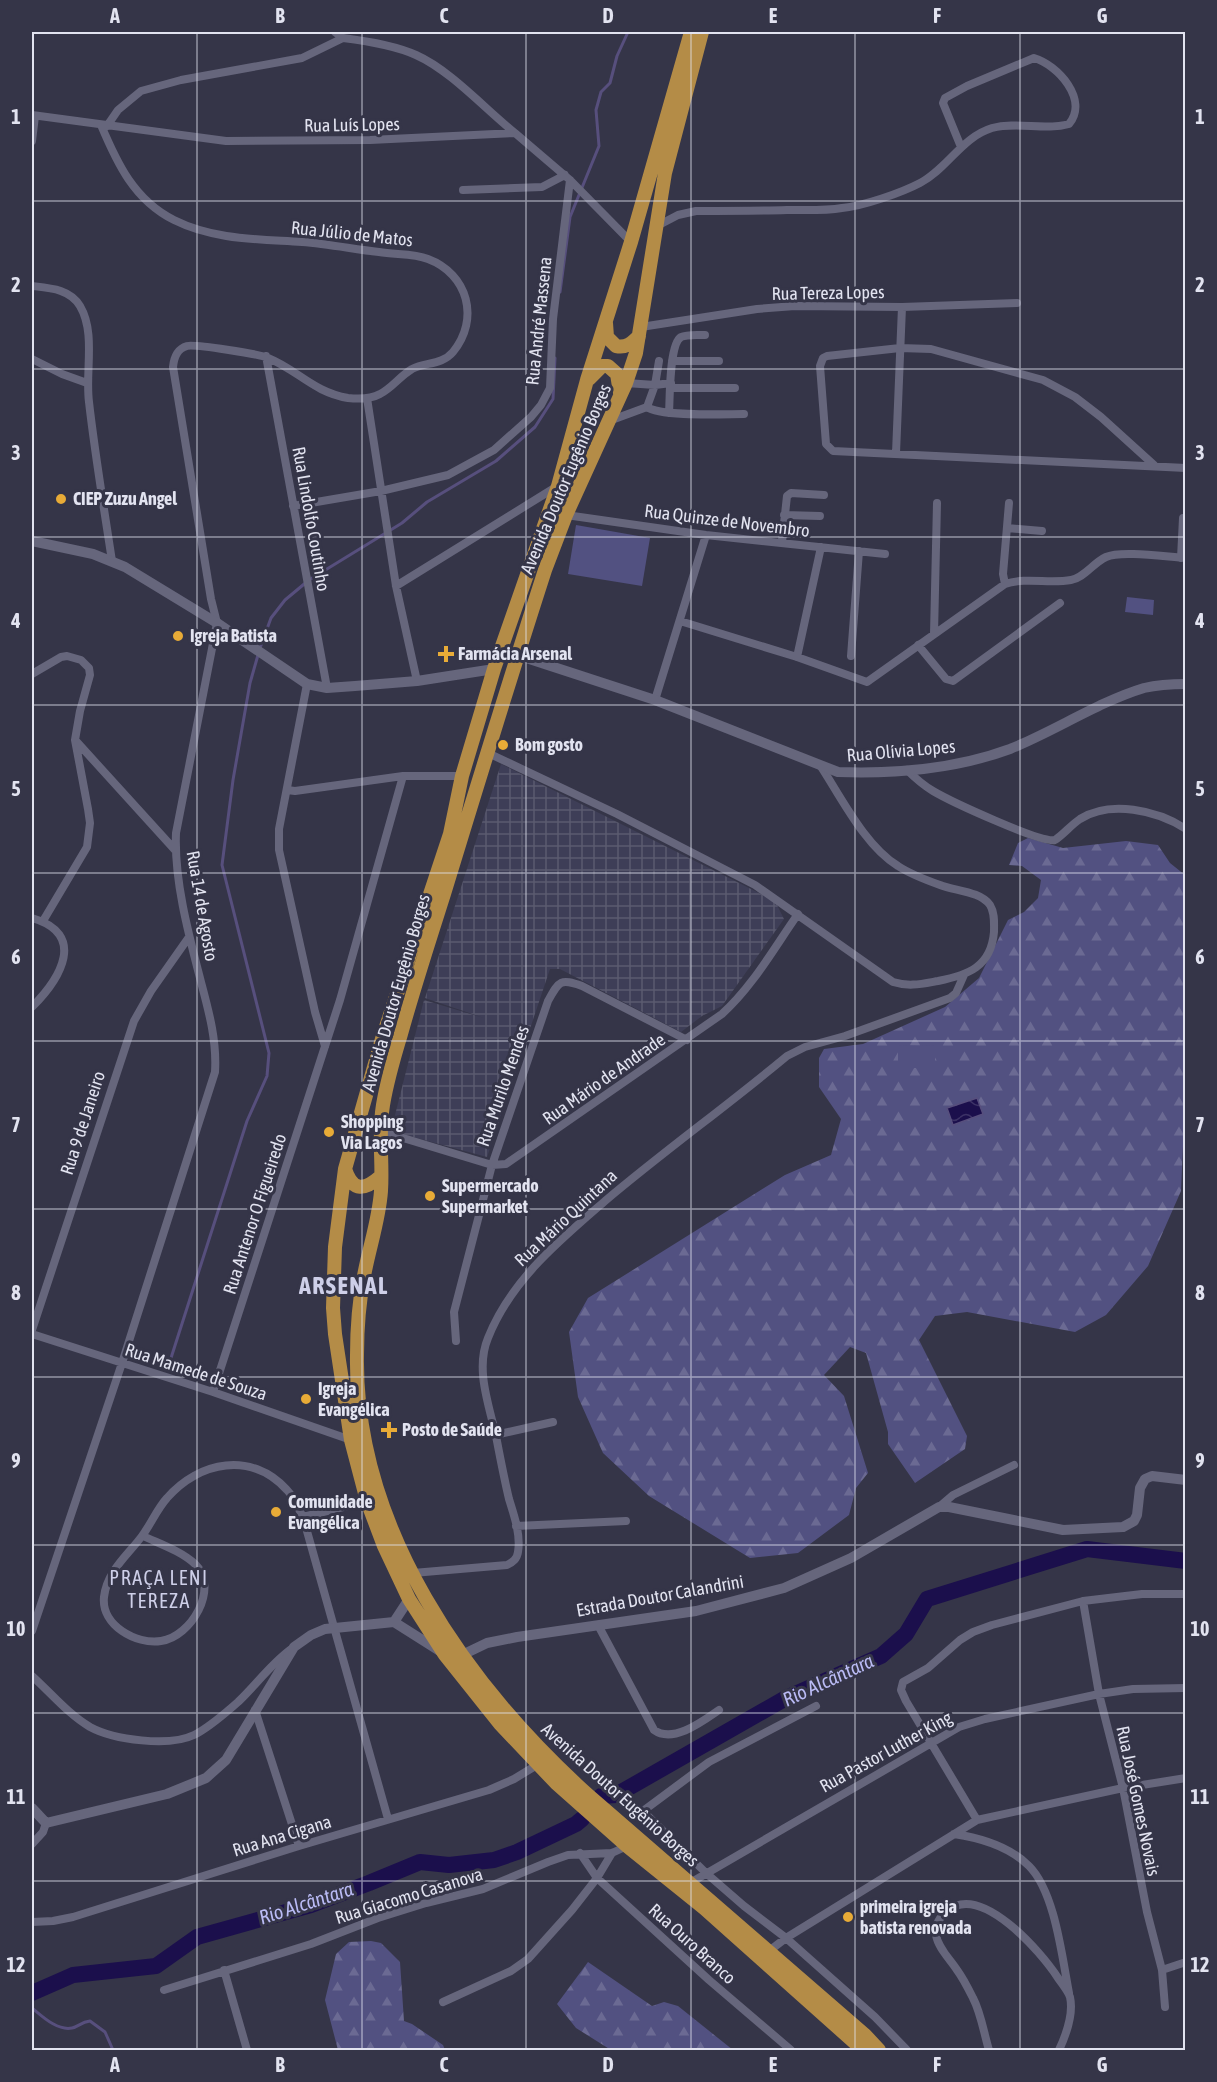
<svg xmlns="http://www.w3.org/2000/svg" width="1217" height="2082" font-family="'Asap Condensed',sans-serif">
<defs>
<pattern id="industrial-grid" width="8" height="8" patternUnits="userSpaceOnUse" patternTransform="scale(1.5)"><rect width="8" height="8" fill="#3e3e57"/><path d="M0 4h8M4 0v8" fill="none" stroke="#5a5a6f"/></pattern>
<pattern id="forest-firs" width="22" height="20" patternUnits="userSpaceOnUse" patternTransform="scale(1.5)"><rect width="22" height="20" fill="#525181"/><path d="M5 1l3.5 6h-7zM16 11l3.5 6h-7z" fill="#6b6a93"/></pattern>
<pattern id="water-waves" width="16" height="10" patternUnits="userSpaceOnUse" patternTransform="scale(1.5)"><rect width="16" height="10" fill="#1b0f4c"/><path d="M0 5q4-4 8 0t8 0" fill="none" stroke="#3c3266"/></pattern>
</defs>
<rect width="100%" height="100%" fill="#353548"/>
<!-- industrial -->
<path fill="url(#industrial-grid)" d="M501 764 769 898 777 905 784 919 722 1006 702 1016 681 1032 560 969H550L487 1157 391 1131 424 1000 484 1018 425 998Z"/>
<!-- forest -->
<path fill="url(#forest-firs)" d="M1028 838 1063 848 1126 841 1158 845 1170 863 1185 875 1186 1040 1183 1045 1185 1101 1181 1191 1148 1266 1106 1315 1075 1332 967 1312 935 1316 919 1340 967 1436 965 1449 915 1483 888 1444V1432L866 1353 850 1347 824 1375 844 1396 868 1473 856 1488 849 1515 798 1553 750 1558 649 1496 603 1453 578 1397 569 1332 588 1298 785 1175 831 1155 841 1119 819 1087V1058L824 1049 863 1044 945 1007 979 978 1008 920 1024 912 1038 898 1041 880 1022 866 1009 865 1018 843Z
M371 1941 381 1943 400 1962 404 2021 412 2024 443 2045 445 2050H338L325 2000 336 1954 349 1942Z
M588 1962 652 2006 664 2002 678 2006 733 2050H611L576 2028 557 2004Z"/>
<!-- garden -->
<path fill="#525181" d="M576 525 650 538 642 586 568 574Z
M1127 597 1154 600 1153 615 1125 612Z
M898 1045 935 1046V1068H898Z"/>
<!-- water -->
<path fill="url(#water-waves)" stroke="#574f7d" stroke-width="1.5" d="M977 1098 983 1114 953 1125 947 1108Z"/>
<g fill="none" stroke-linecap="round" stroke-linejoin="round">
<!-- stream -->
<path stroke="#574f7d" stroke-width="3" d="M560 292 570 217 599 146 596 110 601 92 610 83 617 56 628 32
M260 648 271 618 285 600 309 580 402 523 427 502 496 461 535 427 553 399 555 358
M171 1358 247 1121 267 1076 269 1053 222 865 233 780 250 683 258 655
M32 2008C42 2016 57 2031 72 2028 78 2027 81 2022 90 2021L105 2032 113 2050"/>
<!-- river -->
<path stroke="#1b0f4c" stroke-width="16" d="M601 1796 616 1795 786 1698 881 1656 906 1634 927 1599 1087 1549 1186 1561
M32 1993 73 1975 156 1966 197 1937 311 1905 369 1883 420 1862 449 1865 494 1860 517 1852 576 1824 582 1819"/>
<!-- minor -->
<path stroke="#66667c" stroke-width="8" d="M343 38C367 41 394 45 416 55 450 70 485 109 515 133
M32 115 226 141 370 140 515 133 570 180 631 242
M107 126 118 110 141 91 181 80 302 58 343 38 335 32
M32 141 35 116
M463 190 542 187 565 175
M657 226 678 215 696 211C726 211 757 211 787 210 805 210 824 211 842 208 863 206 901 193 920 183 947 169 962 137 992 128 1017 121 1045 131 1069 124 1089 100 1058 65 1034 58L967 86 945 98 943 103 961 147
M32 286C50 288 70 289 80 306 96 333 85 372 89 402 95 455 104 508 112 561
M641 327 757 309 795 306 902 307 1017 303
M266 356 327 688
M32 359 62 374 87 383
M659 361 655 385 647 407C660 417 724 414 744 414
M672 361H719
M626 383 655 385 671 383
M671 388H735
M367 398 396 586 417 681
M669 413C670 399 669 344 681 337 687 334 698 335 705 335
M609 421 647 407
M896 453 902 307
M1154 465 1101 417 1075 397 1043 380 931 349 900 348 827 356 823 358 820 366 826 444 833 451 1186 468
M293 506 381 491 448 475 494 450 531 417 541 405 550 388 553 319 570 180
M566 515 706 535 885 554
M784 515 820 516
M1007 528 1042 531
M782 542 787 496 791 493 824 495
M1181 558 1183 518
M1005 584 1003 574 1009 503
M396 586 556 487
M680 621 797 657 867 682 1005 584C1027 577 1049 584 1071 580 1084 578 1093 563 1106 557 1121 550 1167 557 1186 558
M934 634 937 503
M918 645 946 679 953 681 1060 603
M851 656 859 551
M797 657 821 547
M32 674 61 657 67 656 81 660 89 668 90 675 80 711 75 740 88 809 90 823 87 847 43 921
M307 684 279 829V850L315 1012 325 1046
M655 700 706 535
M76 741 175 850
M488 753 617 814 755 885 893 982C909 987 921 984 938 981 968 975 991 967 994 932 994 923 995 913 990 905 980 891 955 891 940 885 926 880 910 874 898 866 865 846 841 797 820 765
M907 770C915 778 923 785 933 791 950 801 1040 843 1055 840 1064 834 1071 825 1080 819 1110 800 1157 810 1186 829
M287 790 295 791 403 776H462
M32 918C87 934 61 978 32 1007
M380 1131 492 1165 506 1164 722 1014C753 986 774 948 798 914
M32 1330 134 1021 151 991 189 937
M32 1334 213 1392 351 1440
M456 1341 454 1312 492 1165 548 1001C559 981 560 978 582 986L687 1040
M213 1392 340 1000 403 776
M495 1435 553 1422
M939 1507 953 1495 1014 1465
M303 1517 367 1501
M516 1526 626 1521
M143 1536C160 1544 181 1551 195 1564 220 1588 191 1637 161 1641 136 1645 101 1625 104 1597 107 1571 128 1555 142 1536 151 1524 157 1509 167 1498 199 1461 252 1451 287 1490 294 1497 298 1508 303 1517L388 1819
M413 1573 507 1565C513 1562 517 1559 518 1552 521 1535 514 1515 509 1499 504 1478 500 1457 496 1436 489 1405 475 1369 488 1338 511 1280 559 1241 605 1201 664 1151 727 1106 787 1056L805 1047 845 1036 950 998 956 993 964 975
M1083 1601 1099 1694 1123 1788 1147 1912 1162 1970 1165 2007
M598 1625 654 1730C673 1744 703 1721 719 1710
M32 1631 122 1363 215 1072C217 1041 209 1012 201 982 189 936 174 881 176 833L217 623 211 599 173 367C174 357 177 349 187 346 194 344 260 354 268 358 298 370 313 392 348 398 358 399 371 399 380 394 392 388 400 376 412 369 426 362 442 365 453 352 480 319 468 274 428 259 413 253 395 255 379 252 353 249 328 244 302 242 258 239 214 240 174 220 134 200 117 163 101 125
M32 1676C51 1693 68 1714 90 1727 114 1740 169 1747 194 1735 210 1727 224 1714 238 1702 256 1685 270 1665 290 1650
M816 1706 709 1762 643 1811 706 1873 744 1906 786 1938 875 2017 907 2050
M255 1710 299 1846
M977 1820 906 1701 901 1690 903 1682 928 1668 960 1640 973 1632 992 1625 1083 1601 1142 1594H1186
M954 1834C981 1838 1009 1846 1029 1866 1055 1892 1062 1957 1069 1993
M32 1844 43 1832 46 1823
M580 1853 597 1878 709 1980 791 2050
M690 1883 959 1727 985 1719 1099 1694 1133 1689 1186 1688
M32 1922 53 1921 73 1917 299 1846 489 1790 514 1779 537 1765
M769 1951 786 1938 977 1820 1123 1788 1186 1778
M224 1970 247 2050
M1162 1970 1186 1962
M164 1990 311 1944 378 1918 426 1903 483 1889 548 1862 568 1855 612 1853 627 1846
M443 2002 511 1971 528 1959 572 1910 597 1878 612 1853
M989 2050C984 2034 981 2013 973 1998 968 1988 963 1978 957 1970 950 1959 938 1948 936 1935 934 1926 940 1916 947 1911 981 1882 1041 1952 1058 1978 1062 1984 1068 1991 1070 1997 1074 2015 1066 2035 1059 2050"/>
<!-- tertiary -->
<path stroke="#66667c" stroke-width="10" d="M32 541 93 554 125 567 217 623 307 684 327 688 355 686 417 681 494 669
M517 655 655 700 838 772C895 774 956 769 1010 749 1055 731 1098 702 1144 688 1157 685 1172 684 1186 684
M394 1622 409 1599
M462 1655 487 1643 517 1637 696 1611 784 1588 851 1558 939 1507H949L1063 1530 1123 1527 1134 1521 1137 1515 1140 1488 1145 1479 1152 1476 1186 1480
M32 1808 46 1823 167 1794 206 1778 226 1760 294 1647 311 1635 325 1629 394 1622 443 1653"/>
<!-- trunk -->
<path stroke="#b48c47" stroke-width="14" d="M691 32 631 242 587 380 558 486 494 669 462 776 450 834 382 1039 345 1169 335 1247 333 1308 335 1334 351 1440 367 1501 384 1546 409 1599 445 1655 500 1724 556 1783 627 1846 704 1908 863 2050
M702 32 665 173 636 353 626 383 566 515 545 570C510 678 477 786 444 894 429 941 414 987 401 1034 394 1057 387 1081 383 1105 378 1134 383 1163 381 1191 379 1220 369 1248 364 1276 359 1302 357 1329 357 1355 354 1527 466 1685 588 1795L865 2035 879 2050
M606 323 607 337 616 346C627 348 632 343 639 336
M589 379 602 366H608L617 374 620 393
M345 1169C353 1193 365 1190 381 1176"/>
</g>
<!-- grid -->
<path fill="none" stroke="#e2e3f0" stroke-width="1.5" stroke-opacity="0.55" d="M197 32V2050M362 32V2050M526 32V2050M691 32V2050M855 32V2050M1020 32V2050M32 201H1186M32 369H1186M32 537H1186M32 705H1186M32 873H1186M32 1041H1186M32 1209H1186M32 1377H1186M32 1545H1186M32 1713H1186M32 1881H1186"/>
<!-- markers -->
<g fill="#e8ab37" stroke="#353548" stroke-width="2">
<circle cx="61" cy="499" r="6"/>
<circle cx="178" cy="636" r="6"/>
<path d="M443 645h6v6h6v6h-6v6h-6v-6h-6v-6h6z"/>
<circle cx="503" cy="745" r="6"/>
<circle cx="329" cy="1132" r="6"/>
<circle cx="430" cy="1196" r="6"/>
<circle cx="306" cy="1399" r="6"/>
<path d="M386 1421h6v6h6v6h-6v6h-6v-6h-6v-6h6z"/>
<circle cx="276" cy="1512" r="6"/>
<circle cx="848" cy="1917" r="6"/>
</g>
<g text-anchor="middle" stroke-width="6" stroke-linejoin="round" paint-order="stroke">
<!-- street labels -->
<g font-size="18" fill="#e2e3f0" stroke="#353548">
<text transform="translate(352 125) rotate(-1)" y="6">Rua Luís Lopes</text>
<text transform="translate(352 234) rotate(6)" y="6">Rua Júlio de Matos</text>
<text transform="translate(828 293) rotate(-1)" y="6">Rua Tereza Lopes</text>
<text transform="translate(539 321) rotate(-84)" y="6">Rua André Massena</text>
<text transform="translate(566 479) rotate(-67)" y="6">Avenida Doutor Eugênio Borges</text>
<text transform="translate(311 519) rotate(80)" y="6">Rua Lindolfo Coutinho</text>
<text transform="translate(727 521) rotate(7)" y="6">Rua Quinze de Novembro</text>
<text transform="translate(901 751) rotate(-5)" y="6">Rua Olívia Lopes</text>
<text transform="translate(202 906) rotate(80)" y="6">Rua 14 de Agosto</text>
<text transform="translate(396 993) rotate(-74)" y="6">Avenida Doutor Eugênio Borges</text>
<text transform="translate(604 1079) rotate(-35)" y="6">Rua Mário de Andrade</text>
<text transform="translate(503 1086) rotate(-71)" y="6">Rua Murilo Mendes</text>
<text transform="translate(83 1123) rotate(-72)" y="6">Rua 9 de Janeiro</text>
<text transform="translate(255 1214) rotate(-72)" y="6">Rua Antenor O Figueiredo</text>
<text transform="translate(566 1218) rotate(-43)" y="6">Rua Mário Quintana</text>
<text transform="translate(196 1372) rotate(18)" y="6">Rua Mamede de Souza</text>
<text transform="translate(660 1596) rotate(-10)" y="6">Estrada Doutor Calandrini</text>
<text transform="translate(886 1752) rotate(-29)" y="6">Rua Pastor Luther King</text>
<text transform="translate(620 1795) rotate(42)" y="6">Avenida Doutor Eugênio Borges</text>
<text transform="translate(1138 1801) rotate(78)" y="6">Rua José Gomes Novais</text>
<text transform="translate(282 1836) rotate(-17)" y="6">Rua Ana Cigana</text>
<text transform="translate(409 1896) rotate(-17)" y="6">Rua Giacomo Casanova</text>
<text transform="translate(692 1944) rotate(42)" y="6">Rua Ouro Branco</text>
</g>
<!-- poi labels -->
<g font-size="18" font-weight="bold" fill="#e2e3f0" stroke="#353548" text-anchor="start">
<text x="73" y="505">CIEP Zuzu Angel</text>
<text x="190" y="642">Igreja Batista</text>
<text x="458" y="660">Farmácia Arsenal</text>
<text x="515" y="751">Bom gosto</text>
<text x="341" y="1128">Shopping<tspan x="341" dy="21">Via Lagos</tspan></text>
<text x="442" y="1192">Supermercado<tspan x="442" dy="21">Supermarket</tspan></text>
<text x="318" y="1395">Igreja<tspan x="318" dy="21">Evangélica</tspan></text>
<text x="402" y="1436">Posto de Saúde</text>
<text x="288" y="1508">Comunidade<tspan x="288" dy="21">Evangélica</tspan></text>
<text x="860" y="1913">primeira igreja<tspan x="860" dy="21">batista renovada</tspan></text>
</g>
<!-- neighbourhood labels -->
<g font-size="20" letter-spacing="1.5" fill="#cecfe8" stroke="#353548">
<text x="159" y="1585">PRAÇA LENI<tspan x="159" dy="23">TEREZA</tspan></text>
</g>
<!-- water labels -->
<g font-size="20" font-style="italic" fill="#babbf5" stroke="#353548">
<text transform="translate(828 1680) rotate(-25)" y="7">Rio Alcântara</text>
<text transform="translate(306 1903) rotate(-18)" y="7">Rio Alcântara</text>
</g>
<!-- district labels -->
<g font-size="24" font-weight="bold" letter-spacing="1.5" fill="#cecfe8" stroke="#353548">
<text x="344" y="1294">ARSENAL</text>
</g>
</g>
<!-- border -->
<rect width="1217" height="2082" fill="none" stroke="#353548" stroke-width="66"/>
<rect x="33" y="33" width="1151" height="2016" fill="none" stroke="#e2e3f0" stroke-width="2"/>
<g font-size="20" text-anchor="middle" font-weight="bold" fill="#e2e3f0">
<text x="115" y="23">A</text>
<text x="280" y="23">B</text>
<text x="444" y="23">C</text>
<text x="608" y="23">D</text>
<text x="773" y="23">E</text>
<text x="937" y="23">F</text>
<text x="1102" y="23">G</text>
<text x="16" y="124">1</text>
<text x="1200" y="124">1</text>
<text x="16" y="292">2</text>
<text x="1200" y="292">2</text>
<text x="16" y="460">3</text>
<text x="1200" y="460">3</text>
<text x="16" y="628">4</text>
<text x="1200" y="628">4</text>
<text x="16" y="796">5</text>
<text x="1200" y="796">5</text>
<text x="16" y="964">6</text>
<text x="1200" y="964">6</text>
<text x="16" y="1132">7</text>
<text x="1200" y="1132">7</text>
<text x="16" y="1300">8</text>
<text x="1200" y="1300">8</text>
<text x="16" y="1468">9</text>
<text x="1200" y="1468">9</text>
<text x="16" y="1636">10</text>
<text x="1200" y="1636">10</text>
<text x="16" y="1804">11</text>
<text x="1200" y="1804">11</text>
<text x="16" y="1972">12</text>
<text x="1200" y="1972">12</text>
<text x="115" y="2072">A</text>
<text x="280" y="2072">B</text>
<text x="444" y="2072">C</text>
<text x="608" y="2072">D</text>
<text x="773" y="2072">E</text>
<text x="937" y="2072">F</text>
<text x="1102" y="2072">G</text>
</g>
</svg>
